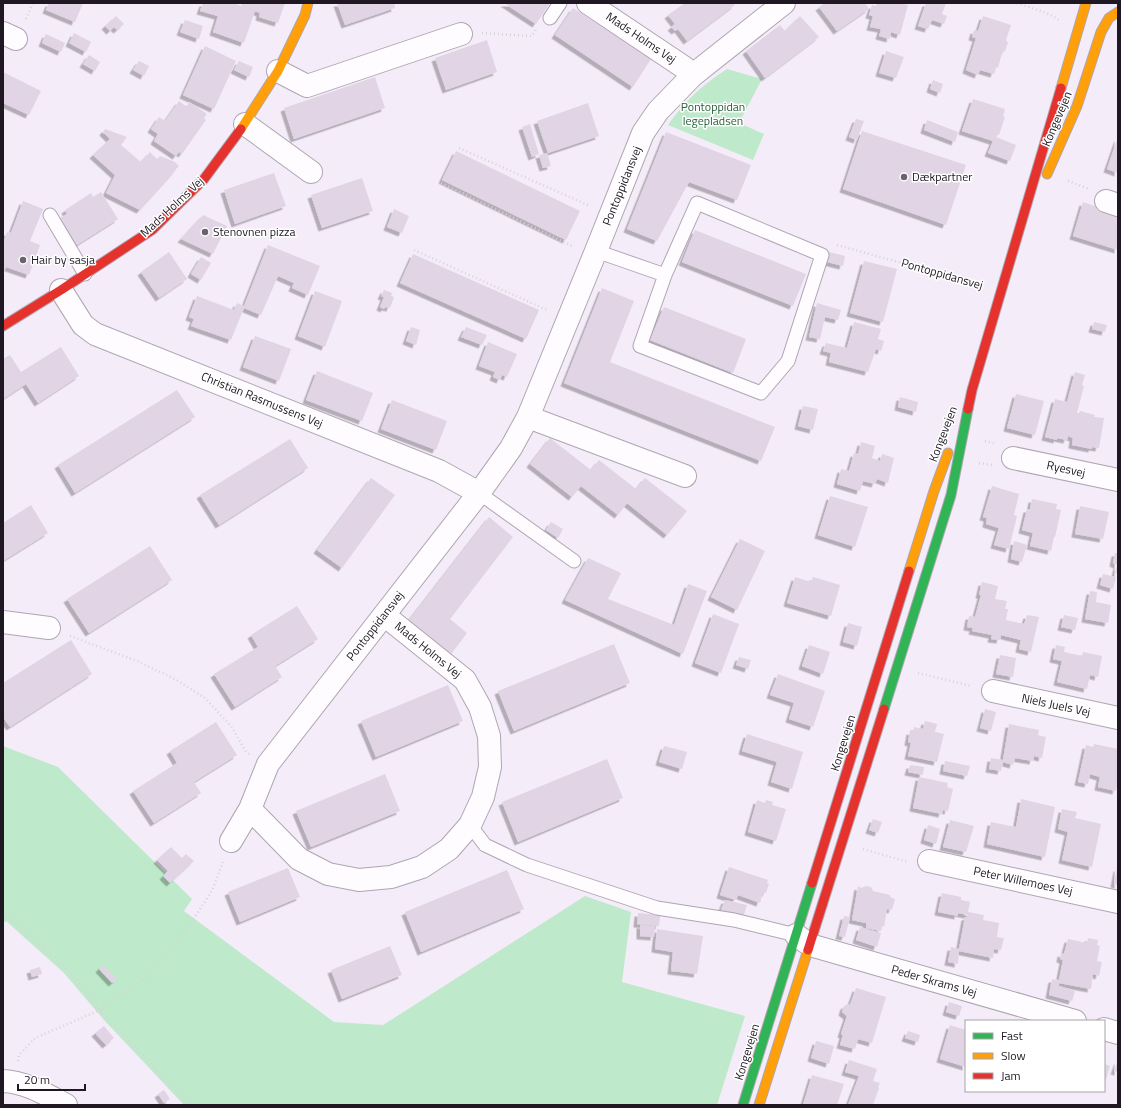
<svg xmlns="http://www.w3.org/2000/svg" width="1121" height="1108" font-family="'Titillium Web',sans-serif">
<defs>
<filter id="shadow"><feDropShadow dx="-3.5" dy="3.5" stdDeviation="0" flood-color="#0004"/></filter>
</defs>
<rect width="100%" height="100%" fill="#f5ecf9"/>
<!-- green -->
<path fill="#bfe9cb" d="M727 69 762 79 739 123 764 134 753 160 668 125C686 100 701 86 727 69Z
M3 746 58 767 192 899 184 911 334 1022 383 1025 585 896 631 912 622 982 745 1016 717 1105H184L104 1020 63 972 6 921 3 923Z"/>
<!-- building -->
<path fill="#e0d4e5" filter="url(#shadow)" d="M49 3H83L75 22 46 10Z
M203 3H234L241 6 242 3H285L278 23 259 17 260 13 255 11 244 43 213 32 218 16 200 11Z
M337 3H394L395 8 345 25Z
M504 3H550L536 24Z
M685 3H733L735 5 687 41 678 29 675 31 671 27 675 24 668 15Z
M825 3H865L869 9 837 31 819 7Z
M877 3H899L908 5 900 35 891 32 890 39 879 36 881 29 870 27 873 16 869 15 872 5 876 6Z
M926 3H946L942 14 947 16 944 24 932 20 928 29 918 26Z
M573 8 651 59 633 87 555 35Z
M116 16 124 24 117 30 114 27 110 31 105 26Z
M800 16 819 37 765 78 746 51 780 25 785 31Z
M983 16 1011 25 1006 40 1008 43 1005 51 1002 53 998 68 996 67 994 74 980 70 978 75 966 70 976 38 972 37 974 30 978 31Z
M185 20 203 26 199 39 180 32Z
M74 33 91 42 86 52 69 43Z
M46 34 65 43 61 52 42 43Z
M487 40 497 72 446 90 435 58Z
M205 46 236 61 214 109 183 95Z
M886 51 904 57 896 78 879 73Z
M89 55 100 62 95 71 83 64Z
M139 61 149 66 144 76 133 70Z
M239 61 253 67 249 77 234 70Z
M3 72 41 91 29 115 3 103Z
M375 77 385 108 294 139 284 108Z
M933 80 943 84 940 93 930 89Z
M973 99 1005 109 1003 116 1005 117 999 135H997L996 137 1016 145 1010 161 988 153 993 141 962 131Z
M179 101 187 107 189 102 207 114 204 118 206 120 182 154 179 152 176 156 154 141 158 134 151 129 159 117 165 121Z
M588 103 599 136 548 153 537 121Z
M856 119 864 121 857 140 849 137Z
M927 120 958 132 955 142 924 130Z
M530 124 539 154 532 157 522 127Z
M105 129 127 137 121 145 141 162 150 152 157 159 160 156 175 162 179 166 172 173 173 174 140 210 106 193 115 175 93 155 110 139 103 132Z
M862 131 966 165 946 225 843 189Z
M666 132 751 165 737 200 689 182 657 241 627 229Z
M1118 137V173L1107 169Z
M456 151 580 211 566 240 442 180Z
M547 153 551 166 543 168 539 155Z
M274 173 286 206 235 224 224 190Z
M362 178 373 211 322 228 311 195Z
M101 192 118 219 77 245 60 218 67 214 65 210 91 193 93 197Z
M23 201 43 209 30 241 40 245 29 275 6 267 3 274V243L7 232 11 233Z
M1083 202 1118 214V250L1073 236Z
M394 209 409 216 402 233 387 227Z
M203 215 227 226 213 254 181 239Z
M695 230 806 274 793 306 682 262Z
M268 245 320 266 308 295 292 288 294 283 278 276 261 315 244 308 231 340 191 326 194 319 189 317 197 296 234 310 237 303 244 306Z
M169 252 187 279 159 298 141 272Z
M829 252 845 256 843 266 827 262Z
M413 254 539 310 526 339 400 283Z
M201 257 211 263 201 280 191 274Z
M864 261 897 269 883 322 850 313Z
M602 288 634 301 610 362 775 427 761 461 564 383Z
M384 290 392 293 391 296 394 297 390 308 385 307 384 309 380 307 384 297 381 296Z
M315 291 342 301 325 347 298 336Z
M817 303 841 310 838 320 825 317 820 339 809 337Z
M664 307 746 339 733 373 650 340Z
M854 322 881 329 878 339 884 341 881 351 876 349 868 372 829 362 831 353 823 351 826 343 847 348Z
M1094 322 1107 325 1105 332 1092 329Z
M411 327 420 330 416 345 406 341Z
M466 327 487 335 482 345 461 337Z
M255 336 291 349 279 381 243 367Z
M488 342 517 354 507 377 502 375 500 380 493 377 495 372 479 366Z
M61 347 79 376 38 403 26 384 3 399V359L10 355 21 372Z
M317 371 373 393 362 421 306 400Z
M1075 372 1085 375 1082 385 1084 386 1077 413H1079L1080 411 1095 415 1094 417 1104 418 1099 448 1092 447V449L1072 445 1073 438 1068 436 1067 440 1057 438V440L1045 437 1055 399 1067 402Z
M177 390 195 417 75 493 58 465Z
M1016 394 1044 401 1035 435 1007 428Z
M900 397 918 402 916 412 898 407Z
M392 400 447 421 436 450 381 429Z
M803 406 818 409 813 430 798 426Z
M550 438 591 470 599 460 636 489 645 478 687 511 667 535 627 503 618 515 581 486 572 497 530 464Z
M290 439 308 468 219 525 200 495Z
M861 442 875 446 872 458 880 461 882 454 894 458 888 483 877 479 875 484 863 481 860 491 837 484 841 469 849 471 854 453 858 454Z
M371 478 395 495 342 568 317 550Z
M992 486 1019 494 1014 515 1017 516 1009 549 994 545 999 528 986 524 987 518 983 517Z
M830 496 868 507 855 547 818 535Z
M1032 499 1057 504 1056 509 1061 510 1055 537H1054L1051 551 1030 546 1033 533 1022 530 1027 509H1030Z
M31 505 48 533 3 561V523Z
M1080 506 1109 512 1103 539 1075 534Z
M489 517 513 537 450 619 467 633 451 654 409 620Z
M551 522 563 529 558 538 546 530Z
M740 539 765 551 737 610 711 597Z
M1014 541 1027 545 1022 562 1011 559Z
M150 546 172 580 89 633 67 599Z
M1115 553H1118V574L1115 573 1117 565 1113 563Z
M588 558 621 573 608 599 674 625 688 584 707 591 683 654 565 600Z
M1103 574 1116 577 1113 589 1100 585Z
M795 577 811 582 813 577 840 585 831 616 787 603Z
M982 582 998 586 995 599 1007 601 1005 609H1008L1006 620 1024 624 1027 615 1039 617 1031 652 1019 649 1021 640 1001 635 1000 640 991 639 992 635 972 631 973 628 967 627 969 616 975 617 981 595H979Z
M1090 591 1097 592 1096 602 1111 605 1108 623 1085 619Z
M297 606 318 639 275 666 282 677 235 707 214 674 258 647 251 635Z
M713 614 739 624 721 673 695 663Z
M1064 615 1078 618 1075 630 1061 627Z
M848 623 862 627 857 646 843 642Z
M71 640 92 674 10 727 3 717V683Z
M614 644 630 683 514 731 498 691Z
M809 645 830 652 823 674 802 666Z
M1056 645 1065 647 1064 652 1082 656 1083 652 1102 656 1098 677 1090 675 1087 689 1057 682 1062 661 1053 659Z
M1000 655 1016 658 1013 677 996 674Z
M739 657 751 660 748 669 736 665Z
M778 674 825 691 813 727 789 719 794 703 770 695Z
M448 685 463 721 376 757 361 721Z
M985 709 996 712 991 731 980 728Z
M925 721 937 724 935 732 944 734 937 762 908 756 911 743 908 742 910 731 913 732 914 727 923 729Z
M216 722 237 755 194 782 201 793 154 823 133 791 177 763 170 751Z
M1009 724 1039 730 1038 735 1046 737 1042 758 1034 756 1033 761 1015 758 1013 765 1003 762 1001 771 989 769 991 758 1003 760Z
M747 734 803 752 792 789 771 782 777 762 742 751Z
M1094 744 1118 749V780L1116 791 1098 787 1100 777 1090 774 1088 784 1078 782 1086 745 1093 747Z
M664 746 687 752 682 769 659 762Z
M607 759 623 798 518 842 502 802Z
M945 761 970 766 967 776 943 771Z
M910 765 924 767 923 775 908 772Z
M385 774 400 811 311 847 296 811Z
M919 777 948 783 947 787 953 789 948 811 943 810 942 814 913 808Z
M1021 799 1055 807 1045 857 987 844 991 822 1016 827Z
M757 800 765 803 766 800 773 802 772 805 786 809 776 841 748 832Z
M1062 809 1077 812 1075 818 1101 824 1092 867 1062 860 1068 832 1058 829Z
M873 819 882 822 878 833 869 830Z
M950 820 974 826 966 852 943 847Z
M928 825 940 829 936 844 924 840Z
M171 847 182 858 186 854 194 861 170 883 163 876 168 871 157 860Z
M729 867 768 880 767 883 769 884 766 893 763 892 760 903 738 895 736 900 720 895Z
M288 868 300 897 240 922 228 892Z
M1117 868H1118V885L1114 884Z
M507 870 524 909 421 952 405 912Z
M858 886 861 888 866 886 871 887 873 891 890 895V897L895 899 892 910 887 909 884 927 882 926 881 931 866 928V923L852 920Z
M942 893 961 897V900L970 902 968 912 984 915 983 920 999 923 997 937 1004 938 1001 950 994 949 993 958 959 951 958 964 948 962 951 947 959 949 965 917H967L968 915 958 913V916L938 912Z
M725 900 747 905 744 915 721 910Z
M638 913 660 915 659 926 637 924Z
M844 916 850 917 845 937 839 936Z
M640 925 655 926 654 937 640 936Z
M860 927 881 933 877 947 856 940Z
M657 929 703 936 697 974 671 971 673 952 655 949Z
M1088 938 1098 940 1097 945 1100 946 1097 961 1102 962 1099 976 1093 974 1091 989 1059 983V986L1075 991 1072 1001 1049 995 1052 979 1059 980 1063 960 1060 959 1061 953 1064 954 1068 939 1087 943Z
M390 946 402 975 342 999 331 970Z
M103 965 117 979 112 983 99 969Z
M40 967 42 974 32 977 30 970Z
M856 988 886 997 872 1043 858 1039 855 1049 840 1045 843 1035 841 1034 847 1016 842 1012 844 1006 848 1004 850 1005Z
M949 1002 962 1006 959 1016 946 1012Z
M950 1025 966 1030V1067L940 1059Z
M104 1026 114 1038 106 1045 95 1033Z
M908 1031 920 1035 918 1042 905 1038Z
M816 1041 834 1046 829 1064 811 1058Z
M849 1060 877 1069 873 1081 880 1083 878 1087 879 1088 873 1105H848L859 1076 845 1072Z
M1118 1060V1072L1114 1071Z
M1104 1064 1110 1066 1104 1086Z
M812 1075 844 1084 837 1105H803Z
M164 1090 170 1099 164 1103 158 1094Z"/>
<g fill="none" stroke-linecap="round" stroke-linejoin="round">
<defs>
<path id="lane" d="M550 18 560 3
M50 215 85 274
M596 251 665 275 640 346 761 393 788 361 822 255 697 203 665 275
M479 493 574 561
M470 825 485 845 527 865 657 908 734 920 796 935"/>
<path id="street" d="M588 3 685 68 693 75
M3 33 16 39
M278 71 307 86 461 34
M245 124 311 172
M1106 201 1118 205
M61 290 83 325 95 334 439 471 479 493
M528 417 685 476
M1013 458 1118 480
M3 622 49 628
M993 691 1118 718
M250 809 299 859 328 874 359 880 391 877 422 867 449 849 470 825 483 797 490 767 489 736 480 707 465 680 384 615
M231 841 250 809 268 764 479 493 511 448 528 417 596 251 643 133 658 111 693 75 784 3
M929 861 1118 902
M796 935 810 945 1075 1021
M1104 1029 1118 1033
M3 1081C26 1082 47 1095 66 1105"/>
<path id="fast" d="M884 709 951 495 968 409
M743 1105 812 883"/>
<path id="slow" d="M1061 88 1086 3
M241 129 278 71 305 15 308 3
M1047 174 1077 106 1101 32 1109 18 1118 12
M909 571 934 491 948 453
M759 1105 808 950"/>
<path id="jam" d="M3 326 61 290 152 230 204 179 241 129
M968 409 972 390 1061 88
M812 883 909 571
M808 950 884 709"/>
</defs>
<!-- lane casing -->
<use href="#lane" stroke="#aea6b1" stroke-width="15"/>
<!-- street casing -->
<use href="#street" stroke="#aea6b1" stroke-width="24"/>
<!-- fast casing -->
<use href="#fast" stroke="#aea6b1" stroke-width="11"/>
<!-- slow casing -->
<use href="#slow" stroke="#aea6b1" stroke-width="11"/>
<!-- jam casing -->
<use href="#jam" stroke="#aea6b1" stroke-width="11"/>
<!-- path -->
<path stroke="#d6d3d8" stroke-width="2.5" stroke-dasharray="1 3" stroke-linecap="butt" d="M1017 3 1049 14 1059 20
M26 19 33 3
M482 33 532 36 537 28
M459 148 590 206
M1068 181 1089 189
M441 183 574 247
M837 245 981 285
M414 250 547 310
M985 441 996 444
M979 463 992 465
M70 636 137 661 175 679 205 698 231 726 246 752 249 754
M918 673 971 686
M863 849 908 862
M3 912 65 967 100 1010 190 1105
M18 1061 19 1055 35 1038 100 1010 142 981 175 947 212 891 223 862"/>
<!-- lane -->
<use href="#lane" stroke="#fefcfe" stroke-width="13"/>
<!-- street -->
<use href="#street" stroke="#fefcfe" stroke-width="22"/>
<!-- fast -->
<use href="#fast" stroke="#30b455" stroke-width="9"/>
<!-- slow -->
<use href="#slow" stroke="#ff9f0a" stroke-width="9"/>
<!-- jam -->
<use href="#jam" stroke="#e5322d" stroke-width="9"/>
</g>
<!-- markers -->
<g fill="#6a626d" stroke="#fff" stroke-width="1.5">
<circle cx="904" cy="177" r="4"/>
<circle cx="205" cy="232" r="4"/>
<circle cx="23" cy="260" r="4"/>
</g>
<g text-anchor="middle" stroke-width="3" stroke-linejoin="round" paint-order="stroke">
<!-- street labels -->
<g font-size="12" fill="#1f1822" stroke="#fff">
<text transform="translate(641 38) rotate(34)" y="4">Mads Holms Vej</text>
<text transform="translate(1057 119) rotate(-67)" y="4">Kongevejen</text>
<text transform="translate(622 186) rotate(-68)" y="4">Pontoppidansvej</text>
<text transform="translate(172 207) rotate(-43)" y="4">Mads Holms Vej</text>
<text transform="translate(942 274) rotate(16)" y="4">Pontoppidansvej</text>
<text transform="translate(262 400) rotate(22)" y="4">Christian Rasmussens Vej</text>
<text transform="translate(943 434) rotate(-69)" y="4">Kongevejen</text>
<text transform="translate(1066 469) rotate(12)" y="4">Ryesvej</text>
<text transform="translate(375 626) rotate(-52)" y="4">Pontoppidansvej</text>
<text transform="translate(428 650) rotate(39)" y="4">Mads Holms Vej</text>
<text transform="translate(1056 705) rotate(12)" y="4">Niels Juels Vej</text>
<text transform="translate(843 743) rotate(-73)" y="4">Kongevejen</text>
<text transform="translate(1023 881) rotate(12)" y="4">Peter Willemoes Vej</text>
<text transform="translate(934 981) rotate(16)" y="4">Peder Skrams Vej</text>
<text transform="translate(747 1052) rotate(-73)" y="4">Kongevejen</text>
</g>
<!-- park labels -->
<g font-size="12" fill="#256036" stroke="#fff">
<text x="713" y="111">Pontoppidan<tspan x="713" dy="14">legepladsen</tspan></text>
</g>
<!-- poi labels -->
<g font-size="12" fill="#1f1822" stroke="#fff" text-anchor="start">
<text x="912" y="181">Dækpartner</text>
<text x="213" y="236">Stenovnen pizza</text>
<text x="31" y="264">Hair by sasja</text>
</g>
</g>
<!-- border -->
<rect width="1121" height="1108" fill="none" stroke="#1f1822" stroke-width="8"/>
<!-- legend -->
<rect x="965" y="1020" width="140" height="72" fill="#ffffff" stroke="#a5a3a7"/>
<rect x="973" y="1033" width="20" height="6" fill="#30b455" stroke="#a5a3a7"/>
<text x="1001" y="1040" font-size="12" fill="#1f1822">Fast</text>
<rect x="973" y="1053" width="20" height="6" fill="#ff9f0a" stroke="#a5a3a7"/>
<text x="1001" y="1060" font-size="12" fill="#1f1822">Slow</text>
<rect x="973" y="1073" width="20" height="6" fill="#e5322d" stroke="#a5a3a7"/>
<text x="1001" y="1080" font-size="12" fill="#1f1822">Jam</text>
<!-- scale -->
<path d="M18 1084v6h67v-6" fill="none" stroke="#1f1822" stroke-width="2"/>
<text x="24" y="1084" font-size="12" fill="#1f1822" stroke="#ffffff" stroke-width="3" paint-order="stroke">20 m</text>
</svg>
